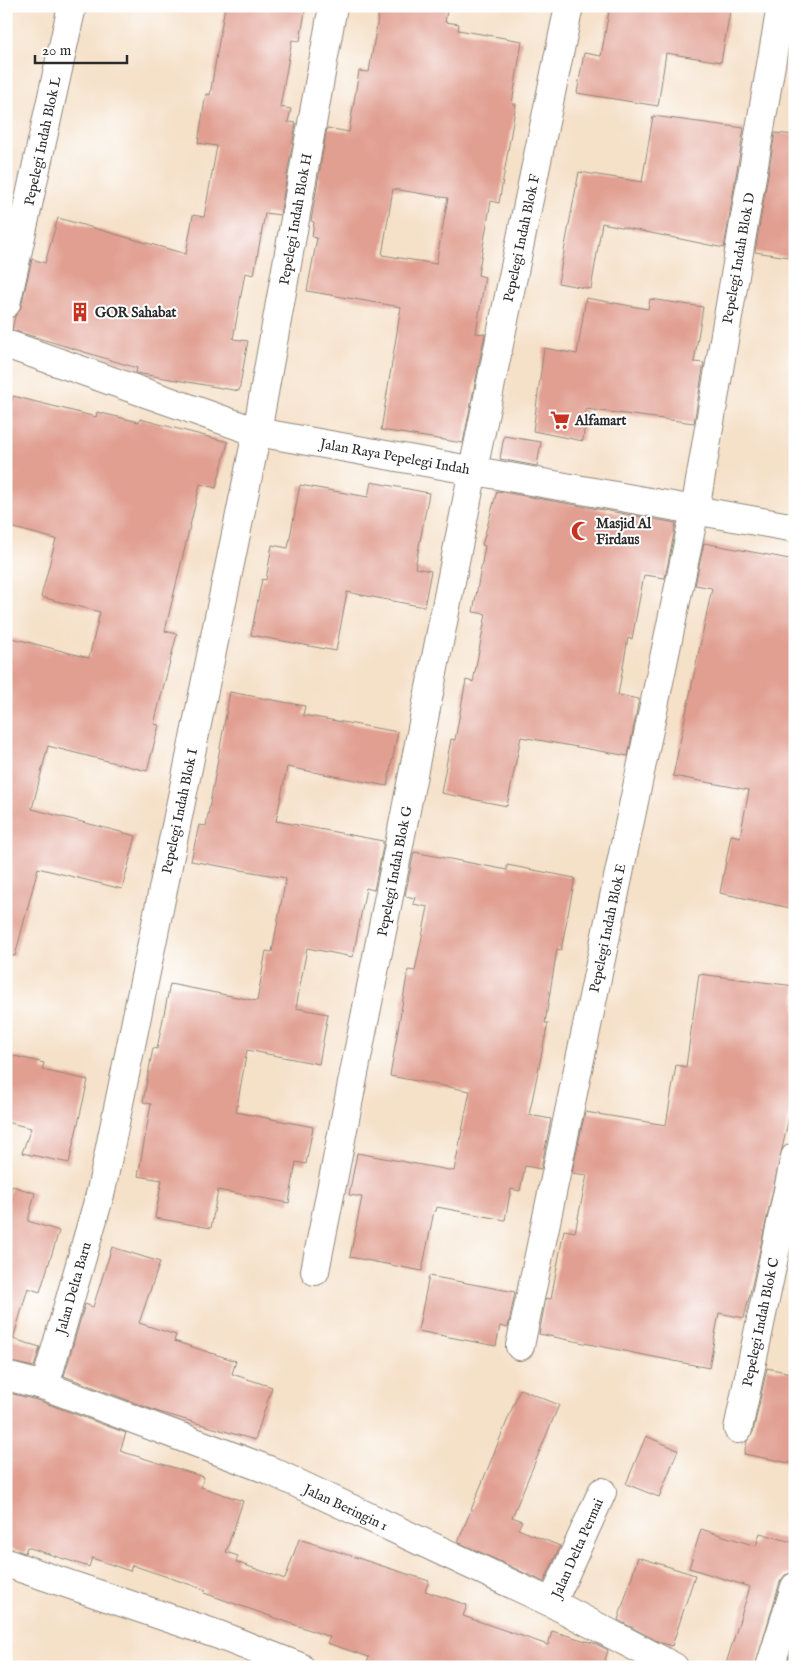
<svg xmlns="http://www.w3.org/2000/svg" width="801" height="1673" font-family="'IM FELL English',serif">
<rect width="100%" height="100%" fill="#fff"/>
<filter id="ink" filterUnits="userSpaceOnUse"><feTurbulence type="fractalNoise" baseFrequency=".02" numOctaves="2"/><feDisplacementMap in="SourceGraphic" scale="10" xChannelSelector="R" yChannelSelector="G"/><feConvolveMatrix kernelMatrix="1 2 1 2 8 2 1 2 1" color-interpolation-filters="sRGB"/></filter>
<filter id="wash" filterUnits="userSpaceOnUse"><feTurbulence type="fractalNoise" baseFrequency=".0096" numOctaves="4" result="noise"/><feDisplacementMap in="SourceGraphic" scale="20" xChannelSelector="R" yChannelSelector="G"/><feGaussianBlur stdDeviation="1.12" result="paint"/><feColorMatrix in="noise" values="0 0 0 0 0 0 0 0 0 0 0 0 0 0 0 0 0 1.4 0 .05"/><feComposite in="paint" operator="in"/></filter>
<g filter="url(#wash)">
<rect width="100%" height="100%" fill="#f5e0c8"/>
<g id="blocks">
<!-- building -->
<path fill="#e19f91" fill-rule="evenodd" d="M225 6H306L300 41 292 40 280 107 291 109 288 122 296 123 280 215 265 213 254 275 245 273 233 339 248 341 239 391 136 373 137 368 12 330 15 316 21 307 32 259 45 263 58 218 186 254 193 215 204 217 217 146 198 143 206 94 210 95Z
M380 6H448L445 22 459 24 458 30 522 41 512 104H516L499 203 491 201 478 275 485 277 476 333 485 334 463 443 381 430 401 307 307 291 317 238 312 237 314 222 311 221 327 128 349 132 359 71 369 72ZM393 189 448 198 436 264 382 255Z
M610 6H731L721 62 666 53 658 106 577 93 584 53 601 56Z
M653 116 744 128 724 248 602 223 591 289 558 283 579 172 642 182Z
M775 133 795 135V258L755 252Z
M586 298 648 309 650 299 703 307 694 362 704 363 694 423 586 409 583 441 533 431 544 348 577 354Z
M13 396 96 417 97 412 139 422 140 419 228 442 216 488 200 484 165 631 177 634 154 724 159 725 147 771 48 746 32 809 136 836 122 889 38 868 15 956 6 955V663L12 638 89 658 100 612 41 597 56 539 6 526V423Z
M504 436 541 442 537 466 500 459Z
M371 482 429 493 415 568 431 571 424 607 347 592 336 651 251 635 262 579 266 580 272 545 288 548 300 485 368 497Z
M497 491 676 523 665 578 644 575 632 639 628 638 618 695 639 699 628 756 521 737 507 806 441 793 451 739 455 740 466 680 473 682 486 614 473 612 485 546 482 545Z
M704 543 795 560V909L720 893 731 835 740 837 749 790 673 776 712 588 695 585Z
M230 692 305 706 303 715 398 732 387 786 287 767 276 821 383 841V847L374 890 366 888 353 957 307 948 296 1008 328 1014 319 1064 247 1050 236 1112 313 1127 306 1164 296 1162 289 1203 218 1190 211 1228 155 1218 162 1180 138 1176 151 1104 143 1102 153 1048 157 1049 170 984 257 1001 266 951 272 952 286 878 191 861 199 825 206 826Z
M414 852 507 870V865L575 878 561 950 557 949 545 1023H548L529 1115 551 1119 541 1169 525 1166 520 1191 511 1189 505 1220 437 1207 436 1211H434L422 1271 350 1257 362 1197 349 1195 357 1153 454 1171 470 1091 390 1076 408 970 415 971 428 907 413 904 415 898 405 896Z
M699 974 795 986V1090L753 1281 744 1318 719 1313 709 1368 539 1334 546 1298 551 1299 564 1230 575 1232 587 1175 572 1173 585 1112 666 1125 676 1065 686 1067Z
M6 1054 44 1063 42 1070 88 1080 69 1163 22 1153 31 1128 6 1122Z
M12 1186 35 1193 28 1221 59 1231 40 1292 28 1288 13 1339 40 1347 34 1367 6 1361V1202Z
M112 1247 160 1262 139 1323 176 1335 174 1341 236 1361 232 1374 272 1387 255 1440 159 1412 64 1376 85 1304 93 1307Z
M429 1276 515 1292 508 1328 500 1326 496 1346 418 1331Z
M767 1368 795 1374V1464L744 1454 747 1441 753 1432Z
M520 1389 559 1405 512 1517 522 1521 518 1529 560 1546 544 1582 458 1542Z
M6 1392 40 1401 126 1433 120 1451 204 1477 201 1487 243 1501 226 1552 238 1556 236 1562 285 1579 299 1539 429 1581 425 1591 467 1605 463 1616 548 1645 552 1631 596 1644 608 1650 603 1667H365L369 1657 327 1643 330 1637 204 1593 206 1590 132 1565 130 1571 92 1558 89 1567 27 1547 25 1553 6 1547Z
M646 1436 678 1450 659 1497 626 1484Z
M701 1529 756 1546 760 1533 795 1543V1572L785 1575 780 1582 755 1667H725L750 1587 689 1568Z
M638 1557 695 1575 672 1646 659 1642 618 1620Z
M795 1640V1667H786Z"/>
</g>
</g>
<g filter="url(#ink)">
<use href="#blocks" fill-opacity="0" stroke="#90867a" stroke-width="1"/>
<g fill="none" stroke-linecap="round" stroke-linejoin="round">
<defs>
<path id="minor" d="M6 304 72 6
M6 344 257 432 101 1191 45 1386
M315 1271 473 470 569 6
M520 1346 695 510 781 6
M6 1376 45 1386 269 1470 552 1603 674 1667
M738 1429 795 1157
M6 1563 219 1635 300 1667
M552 1603 602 1492
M770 1667 795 1587"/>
<path id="tertiary" d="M333 6 257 432 795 528"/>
</defs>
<!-- minor casing -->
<use href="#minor" stroke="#90867a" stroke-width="30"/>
<!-- tertiary casing -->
<use href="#tertiary" stroke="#90867a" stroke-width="30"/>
<!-- minor -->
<use href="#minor" stroke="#fff" stroke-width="28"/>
<!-- tertiary -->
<use href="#tertiary" stroke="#fff" stroke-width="28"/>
</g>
</g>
<!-- icons -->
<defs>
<symbol id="building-bare" viewBox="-9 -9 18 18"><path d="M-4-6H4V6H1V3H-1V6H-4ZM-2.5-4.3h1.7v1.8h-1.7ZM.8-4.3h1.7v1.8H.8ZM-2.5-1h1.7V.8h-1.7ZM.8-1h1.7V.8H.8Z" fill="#c8321e" stroke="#fff" stroke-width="2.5" paint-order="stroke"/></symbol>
<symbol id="supermarket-bare" viewBox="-9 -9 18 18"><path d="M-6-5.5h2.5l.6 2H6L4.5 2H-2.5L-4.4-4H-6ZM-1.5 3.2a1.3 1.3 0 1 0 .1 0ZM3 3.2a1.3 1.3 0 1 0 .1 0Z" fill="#c8321e" stroke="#fff" stroke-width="2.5" paint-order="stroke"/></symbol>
<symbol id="mosque-bare" viewBox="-9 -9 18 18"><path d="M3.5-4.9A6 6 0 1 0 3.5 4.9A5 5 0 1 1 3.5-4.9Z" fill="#c8321e" stroke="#fff" stroke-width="2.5" paint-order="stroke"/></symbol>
</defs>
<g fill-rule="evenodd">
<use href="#building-bare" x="66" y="298" width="28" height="28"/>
<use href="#supermarket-bare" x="546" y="406" width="28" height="28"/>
<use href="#mosque-bare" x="567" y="517" width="28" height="28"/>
</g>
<g text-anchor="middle" stroke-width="4" stroke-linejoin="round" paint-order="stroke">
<!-- street labels -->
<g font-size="14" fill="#2b2b2b" stroke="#fff">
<text transform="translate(42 141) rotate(-78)" y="5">Pepelegi Indah Blok L</text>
<text transform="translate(295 219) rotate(-80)" y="5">Pepelegi Indah Blok H</text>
<text transform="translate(521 238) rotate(-78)" y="5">Pepelegi Indah Blok F</text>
<text transform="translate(738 258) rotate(-80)" y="5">Pepelegi Indah Blok D</text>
<text transform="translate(395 456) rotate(10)" y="5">Jalan Raya Pepelegi Indah</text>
<text transform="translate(179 811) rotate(-78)" y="5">Pepelegi Indah Blok I</text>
<text transform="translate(394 871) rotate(-79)" y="5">Pepelegi Indah Blok G</text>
<text transform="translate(607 928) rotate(-78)" y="5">Pepelegi Indah Blok E</text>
<text transform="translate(73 1288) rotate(-74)" y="5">Jalan Delta Baru</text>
<text transform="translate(760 1322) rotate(-78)" y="5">Pepelegi Indah Blok C</text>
<text transform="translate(346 1507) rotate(25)" y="5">Jalan Beringin 1</text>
<text transform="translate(577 1548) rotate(-66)" y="5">Jalan Delta Permai</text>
</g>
<!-- poi labels -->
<g font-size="14" font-weight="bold" fill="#2b2b2b" stroke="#fff" text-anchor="start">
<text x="95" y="317">GOR Sahabat</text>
<text x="575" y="425">Alfamart</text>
<text x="596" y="528">Masjid Al<tspan x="596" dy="16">Firdaus</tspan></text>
</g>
</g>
<!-- margin -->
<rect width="801" height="1673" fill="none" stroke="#fff" stroke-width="25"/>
<!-- scale -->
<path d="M35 55v8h92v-8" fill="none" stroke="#2b2b2b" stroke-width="2.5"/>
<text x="42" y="55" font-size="15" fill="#2b2b2b" stroke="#ffffff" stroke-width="4" paint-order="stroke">20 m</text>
</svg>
